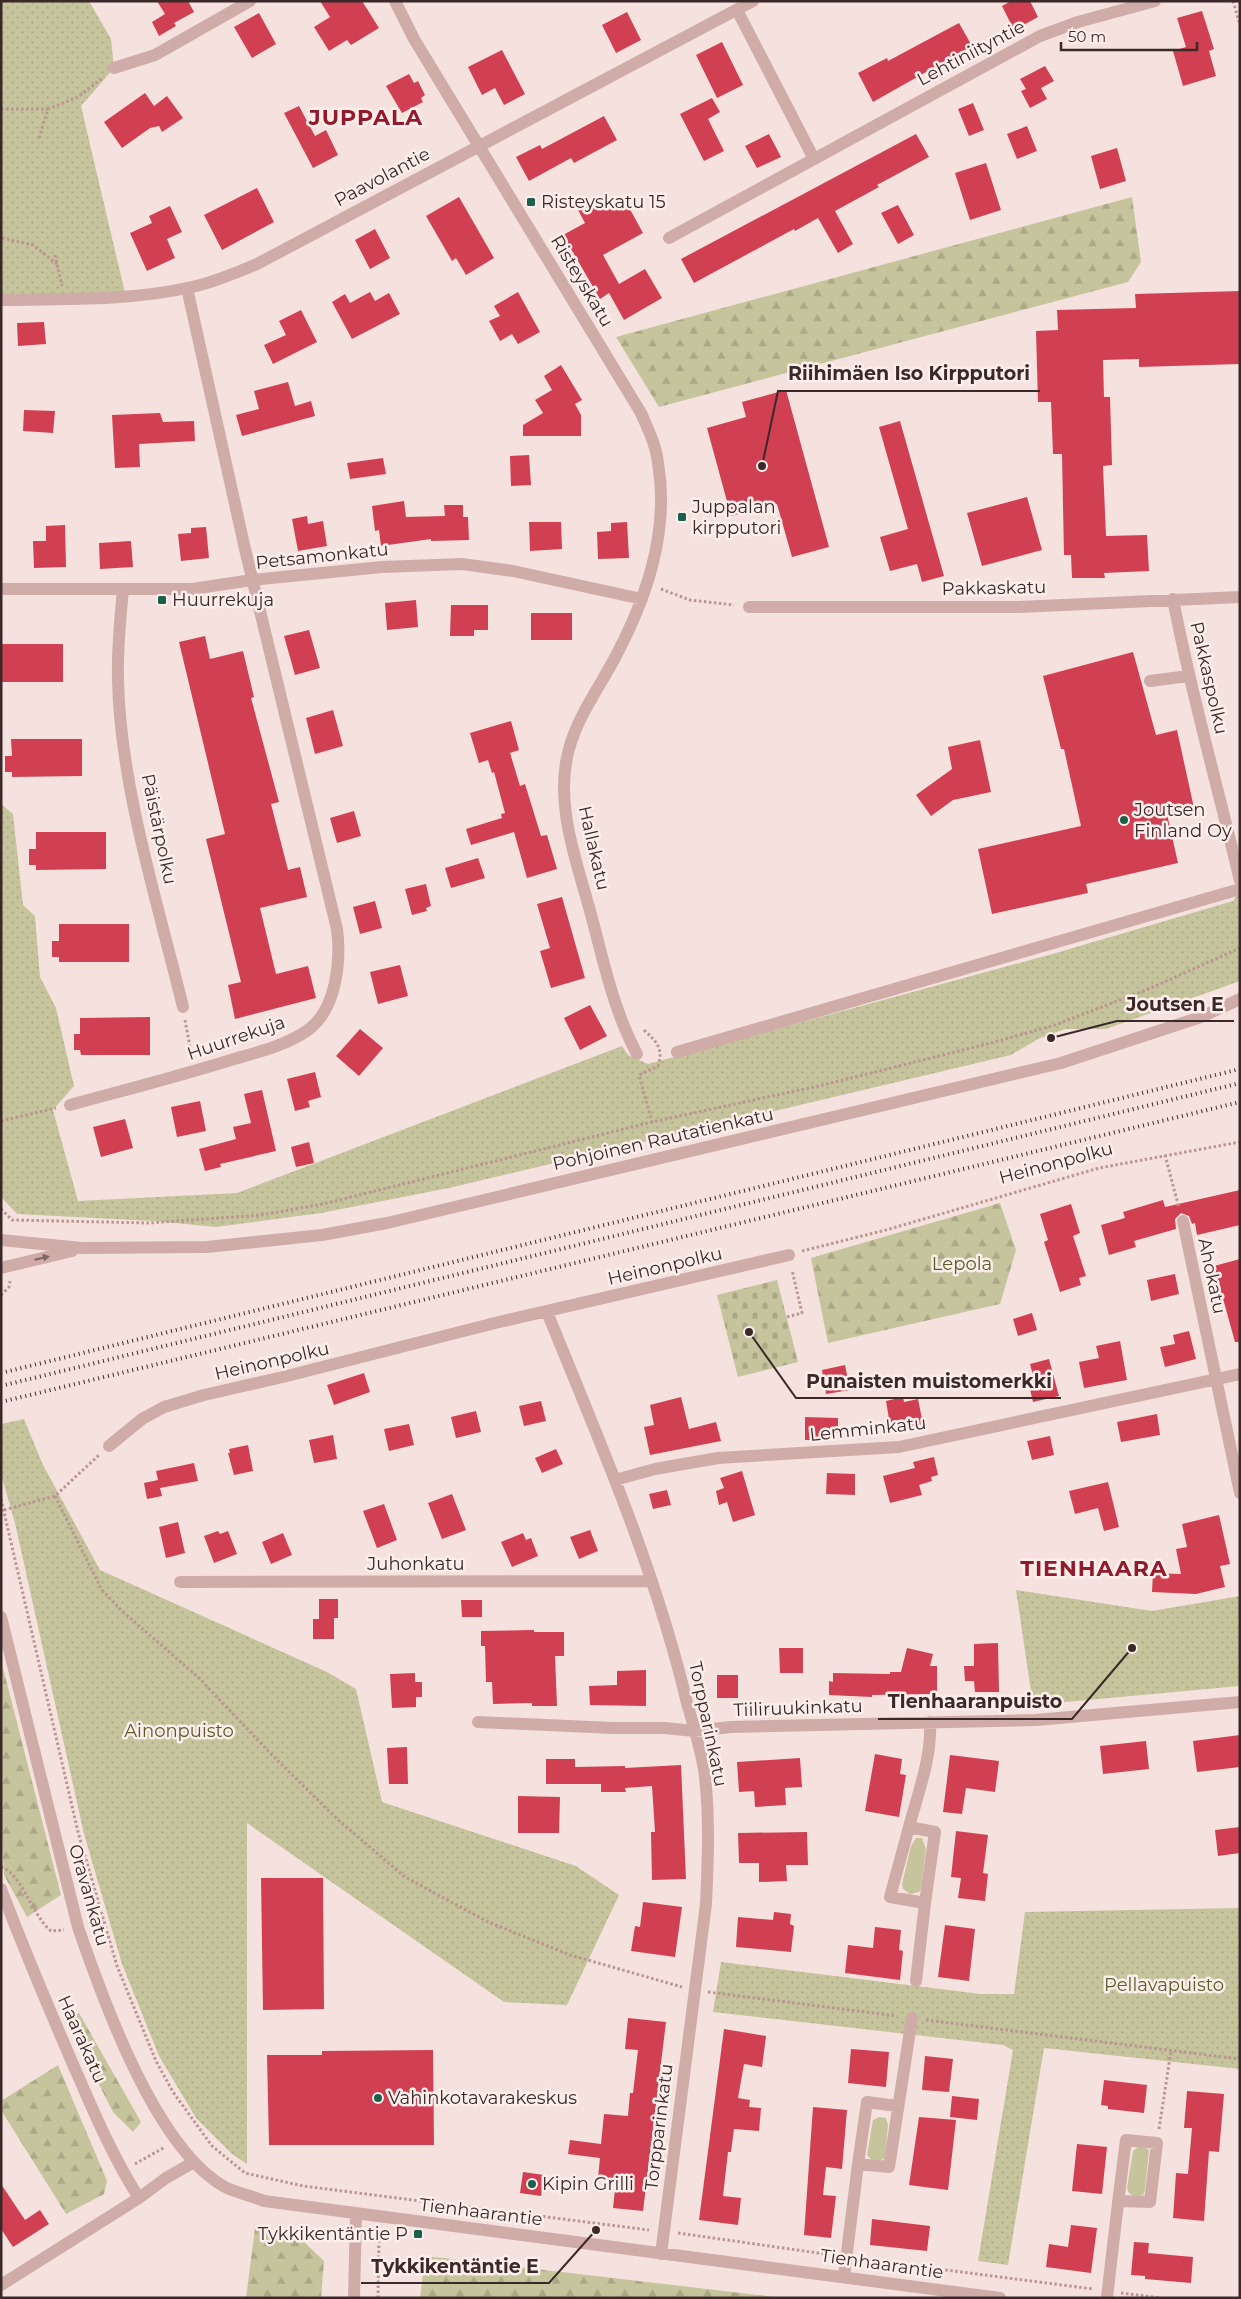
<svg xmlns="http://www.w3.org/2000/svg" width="1241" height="2299" font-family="Montserrat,sans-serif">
<defs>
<pattern id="forest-firs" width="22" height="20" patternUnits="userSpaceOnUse" patternTransform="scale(1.25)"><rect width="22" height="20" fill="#c6c49c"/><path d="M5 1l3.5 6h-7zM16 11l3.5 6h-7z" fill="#aba887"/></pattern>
<pattern id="cemetery-stones" width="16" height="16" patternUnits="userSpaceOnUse" patternTransform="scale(1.25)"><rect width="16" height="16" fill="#c6c49c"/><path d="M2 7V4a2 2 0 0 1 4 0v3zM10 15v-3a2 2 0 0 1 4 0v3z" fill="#aba887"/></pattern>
<pattern id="park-dots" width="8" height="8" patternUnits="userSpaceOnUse" patternTransform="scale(1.25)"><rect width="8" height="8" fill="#c6c49c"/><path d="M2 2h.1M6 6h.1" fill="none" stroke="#aba887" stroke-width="1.8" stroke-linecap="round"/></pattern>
</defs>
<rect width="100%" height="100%" fill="#f5e2de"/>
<!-- grass -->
<path fill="#c6c49c" d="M916 1838H922L926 1849 921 1889 919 1892 910 1894 903 1889 902 1884 911 1846Z
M879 2117 886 2118 888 2125 885 2158 879 2161 872 2160 867 2155 873 2120Z
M1138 2147H1144L1149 2150 1145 2190 1143 2195 1135 2197 1129 2193 1127 2188 1133 2151Z"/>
<!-- forest -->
<path fill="url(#forest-firs)" d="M1132 197 1141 262 1128 282 659 407 616 337Z
M1000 1203 1016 1250 1000 1304 828 1343 811 1258Z
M1 1660 61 1895 27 1917 4 1875 1 1823Z
M79 2013 141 2122 133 2132 113 2112 66 2019Z
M58 2065 107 2181 104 2194 66 2214 1 2110V2101Z
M255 2228 301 2239 324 2261 321 2298H246Z
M425 2256 784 2298H420Z"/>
<!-- cemetery -->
<path fill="url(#cemetery-stones)" d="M777 1280 798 1362 738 1377 717 1295Z"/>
<!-- park -->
<path fill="url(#park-dots)" d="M1 1H89L111 39 114 68 81 106 125 293 1 295Z
M1 804 13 814 23 905 35 916 40 977 56 1008 74 1086 53 1110 78 1201 237 1193 622 1046 628 1055 648 1064 1056 953 1233 901 1240 890V981L1106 1029H1065L1038 1039 1011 1055 449 1188 321 1213 216 1227 154 1221 17 1214 1 1197Z
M24 1419 43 1465 100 1570 327 1672 356 1689 382 1802 576 1866 619 1895 567 2005 504 2002 247 1823V2164L232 2154 196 2118 159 2056 122 1964 84 1834 15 1523 1 1474V1424Z
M1016 1590 1152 1611 1240 1596V1686L1033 1705Z
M1240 1908V2069L1044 2048 1008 2265 978 2261 1013 2050 1003 2045 713 2012 721 1962 981 1994H1014L1025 1912Z"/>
<!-- building -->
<path fill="#d14052" d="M157 1H188L194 12 174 23 176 26 159 36 152 22 165 14Z
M320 1H362L379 28 351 45 347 40 329 51 314 27 330 17Z
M1011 1H1030L1038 17 1014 30 1002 6Z
M1202 11 1214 49 1209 51 1216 76 1183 86 1173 51 1186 47 1177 18Z
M627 12 641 40 616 53 602 25Z
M259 13 276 44 252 58 234 27Z
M959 23 972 46 873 102 858 73 887 58 888 61Z
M722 42 743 85 717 98 696 55Z
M502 50 525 94 504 105 495 88 482 95 468 67Z
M1045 66 1054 81 1041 88 1047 99 1030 108 1021 91 1026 89 1020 79Z
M409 74 414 83 418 81 425 95 421 98 423 102 402 113 386 86Z
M145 93 154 106 167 96 183 118 162 132 159 126 150 128 122 148 104 122Z
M712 98 720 112 708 119 724 151 704 161 680 114Z
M973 103 984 130 969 136 958 109Z
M299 106 315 136 326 130 338 155 313 168 284 113Z
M604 116 617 140 574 163 571 158 529 181 516 157 540 145 542 149Z
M1027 126 1037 151 1017 159 1007 134Z
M769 134 781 157 757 168 745 146Z
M916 134 929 157 877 185 879 187 835 211 853 244 838 253 818 218 795 231 794 229 694 283 681 259Z
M1117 148 1126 181 1100 189 1091 156Z
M986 163 1001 210 970 220 955 173Z
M257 188 274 222 222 250 204 215Z
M602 196 610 210 626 202 643 233 603 255 619 284 645 269 662 298 624 320 609 293 600 299 563 235 585 223 578 210Z
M459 197 494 258 466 275 456 258 452 261 426 216Z
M898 205 914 235 898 244 881 213Z
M170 206 182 232 167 239 175 258 147 271 130 233 152 223 149 216Z
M375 229 390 258 370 269 355 240Z
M1240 291V364L1139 367V359L1103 360 1104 397H1110L1112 465 1103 466 1106 536 1147 535 1149 571 1104 573 1105 578H1072L1071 555H1064L1062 454H1053L1051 402H1038L1036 331 1058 330 1057 310 1136 308 1135 294Z
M370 292 375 301 389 293 400 314 352 339 332 302 345 294 350 303Z
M518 292 540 332 518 344 512 334 500 341 489 321 500 316 494 306Z
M301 310 317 342 273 364 264 345 286 335 279 321Z
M44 322 46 344 18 346 17 323Z
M561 365 582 400 575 404 581 415V436H523V425L543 413 535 400 552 390 544 376Z
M288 382 295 406 311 401 315 416 242 436 236 415 259 409 254 391Z
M786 390 829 547 792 557 777 504 731 516 707 428 746 417 742 402Z
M24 410 55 411 53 433 23 431Z
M160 413 163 422 194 421 195 441 139 444 140 467 115 468 112 415Z
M900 421 944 576 922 582 917 564 890 571 880 537 908 529 879 427Z
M529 455 531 485 511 486 510 456Z
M383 458 386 474 350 479 347 463Z
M1027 497 1042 550 982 566 967 513Z
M404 501 406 517 445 516 444 505H463V517H468L469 540 431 541V539L381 546 379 530 375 531 372 506Z
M307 516 308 524 323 521 327 546 298 551 292 519Z
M529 522H561L562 549 530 551Z
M627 522 629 558 598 559 597 532 611 531V523Z
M65 525 66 567 34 568 33 541H46V526Z
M206 527 209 558 181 561 178 534 191 533V528Z
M131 541 133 567 100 569 99 543Z
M416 600 418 627 387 630 385 603Z
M451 605H488V630H474V636H450Z
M531 613H572V640H531Z
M309 630 320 668 295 675 284 636Z
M205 636 210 659 243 651 254 697 251 698 279 802 271 804 288 870 300 867 307 897 260 908 276 974 308 966 316 998 235 1019 228 985 241 982 206 839 225 834 179 642Z
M1 644H63V682H1Z
M1133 652 1156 735 1177 730 1194 808 1167 814 1178 863 1086 884 1088 893 992 914 978 849 1081 826 1064 749H1061L1043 676Z
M333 710 343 746 315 754 306 718Z
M511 721 519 750 510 753 520 786 525 784 541 836 547 835 557 869 527 878 514 832 471 845 466 829 502 818 501 814 505 813 494 772 492 773 488 760 479 763 470 733Z
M11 739H82V776L12 777V772H5V756H12Z
M980 740 991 792 953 800 931 816 916 795 952 769 948 747Z
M354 811 361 836 337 843 330 818Z
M36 832H106V869L36 870V865H29V849H36Z
M478 858 485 878 451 888 445 868Z
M426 884 431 906 426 908 427 911 412 915 405 889Z
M562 897 585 978 551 988 540 951 550 948 537 904Z
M375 901 382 928 360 934 353 907Z
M59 924H129V962H59V957H52V941H59Z
M400 965 408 996 378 1004 370 972Z
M590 1005 607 1036 580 1050 564 1018Z
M150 1017V1055H81L80 1050H74V1034H80V1018Z
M360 1029 383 1048 359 1076 336 1056Z
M315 1072 321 1097 308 1101 310 1107 295 1111 287 1079Z
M262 1090 276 1151 220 1164 221 1167 205 1171 199 1149 236 1139 233 1127 251 1123 244 1094Z
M200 1101 206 1131 177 1137 171 1107Z
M125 1119 133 1148 101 1157 93 1127Z
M309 1142 314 1163 296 1167 291 1147Z
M1240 1190V1225L1197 1235 1195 1223 1192 1224 1189 1216 1181 1213 1175 1219 1176 1229 1134 1241 1136 1247 1109 1255 1101 1225 1125 1218 1123 1212 1163 1200 1165 1207Z
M1071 1204 1080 1233 1073 1236 1086 1276 1079 1278 1081 1285 1060 1292 1044 1242 1048 1240 1040 1214Z
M1240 1259V1342H1235L1214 1266Z
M1175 1274 1179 1294 1151 1301 1147 1280Z
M1032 1313 1037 1330 1018 1336 1013 1319Z
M1189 1331 1196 1359 1165 1367 1160 1347 1175 1344 1173 1335Z
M1120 1341 1127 1380 1084 1388 1079 1362 1099 1358 1096 1346Z
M1049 1359 1059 1396 1033 1402 1028 1381 1034 1379 1030 1364Z
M845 1365 850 1390 826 1394 822 1370Z
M364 1373 370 1392 334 1405 327 1385Z
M681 1397 689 1429 716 1422 721 1441 650 1455 644 1427 654 1425 650 1405Z
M903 1397 904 1402 918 1399 923 1424 891 1431 886 1401Z
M541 1401 546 1421 524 1426 519 1406Z
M476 1411 481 1432 456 1438 451 1417Z
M1157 1414 1160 1435 1121 1442 1117 1422Z
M805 1417 838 1418V1433L830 1432V1440H805Z
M409 1424 414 1445 389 1451 384 1429Z
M333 1435 337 1459 314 1463 309 1440Z
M1050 1436 1054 1455 1032 1460 1027 1441Z
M248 1445 253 1471 234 1475 228 1453H230L229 1449Z
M556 1449 563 1464 542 1473 535 1458Z
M934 1457 938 1475 931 1477 932 1481 919 1485 922 1495 890 1503 883 1476 915 1468 913 1462Z
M194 1463 198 1481 160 1488 162 1496 147 1499 144 1483 158 1480 156 1471Z
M742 1471 755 1515 733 1522 727 1502 719 1505 716 1491 724 1488 720 1478Z
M827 1473 855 1474V1495L826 1494Z
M1108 1482 1119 1527 1104 1531 1098 1508 1075 1514 1069 1491Z
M667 1490 671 1505 653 1509 649 1494Z
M452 1494 466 1530 442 1539 428 1503Z
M384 1504 397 1540 377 1548 363 1511Z
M1219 1515 1230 1564 1220 1566 1225 1587 1196 1594 1152 1592 1153 1573 1181 1574 1176 1549 1187 1547 1182 1524Z
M178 1522 185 1553 166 1558 159 1527Z
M590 1530 598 1551 579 1559 570 1537Z
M218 1531 220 1534 228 1531 237 1554 214 1563 204 1536Z
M283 1533 292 1555 271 1564 262 1542Z
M523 1533 526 1540 531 1538 538 1556 512 1567 501 1542Z
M319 1599H338V1618H334V1639H313V1619H319Z
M461 1600H482V1617H462Z
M534 1630V1632H564V1656H555L557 1706H532V1703L493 1704 492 1682H486L485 1646H481V1631Z
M998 1643 999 1692H975L974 1681H965L964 1666H974V1644Z
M779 1648H803V1673H780Z
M907 1648 933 1654 930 1666H937V1694L872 1695V1697L829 1695V1681L833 1682V1673L890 1674V1672H901Z
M646 1670V1706L590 1705 589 1686 617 1685V1671Z
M415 1673V1682H422V1697H416V1707L392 1708 390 1674Z
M717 1675H738V1698H717Z
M1240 1735V1767L1197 1772 1193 1741Z
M1146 1741 1149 1769 1103 1774 1100 1746Z
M407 1747 408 1784H389L387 1748Z
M875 1754 902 1759 900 1774 906 1775 899 1817 865 1811Z
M950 1755 999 1761 995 1792 966 1788 962 1814 943 1812Z
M800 1758 802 1787 785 1788 786 1805 755 1807 754 1791 739 1792 737 1762Z
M546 1759H575V1767L625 1766V1768L681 1765 686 1879 652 1880 651 1832H655L652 1786 625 1788 626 1792H601V1784H546Z
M518 1796 560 1797 559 1833H518Z
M1240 1827V1853L1218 1856 1215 1830Z
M956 1831 988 1835 983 1873 988 1874 985 1901 958 1898 961 1878 951 1877Z
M807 1832 808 1865H786L787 1881 759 1882V1863H739L738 1833Z
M261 1878H323L324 2009 263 2010Z
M643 1902 682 1907 675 1957 631 1951 635 1926 640 1927Z
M774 1912 791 1914 790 1924 794 1926 791 1952 736 1947 738 1917 773 1920Z
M945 1925 975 1929 969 1981 938 1977Z
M875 1927 901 1930 899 1950 903 1951 900 1980 845 1973 848 1945 873 1948Z
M628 2018 666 2022 643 2211 613 2208 616 2181 598 2178 600 2158 568 2154 570 2140 601 2144 604 2114 628 2116 630 2093H633L638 2050 625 2049Z
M724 2029 766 2036 762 2067 744 2064 738 2098 750 2100 749 2107 761 2108 759 2131 734 2129 731 2152H728L723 2196 741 2198 738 2225 699 2220Z
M851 2049 889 2052 886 2087 848 2083Z
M433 2050 434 2145H269L267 2055H322V2051Z
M925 2056 953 2059 949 2092 922 2090Z
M1104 2080 1147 2085 1144 2113 1108 2109V2106L1101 2105Z
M1187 2091 1224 2094 1219 2152 1209 2151 1204 2221 1173 2218 1176 2173 1188 2174 1192 2128H1184Z
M952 2096 979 2099 977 2120 950 2117Z
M813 2107 847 2110 842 2169 826 2167 823 2195 836 2196 831 2238 804 2235Z
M919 2117 956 2120 948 2190 909 2185Z
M1077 2144 1107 2147 1102 2194 1072 2191Z
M523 2172 544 2175 541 2196 520 2193Z
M1 2184 25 2220 40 2210 49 2224 13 2247 1 2229Z
M872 2219 930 2226 927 2251 870 2245Z
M1071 2225 1097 2228 1091 2273 1046 2267 1049 2244 1068 2247Z
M1134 2242 1149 2243 1148 2253 1193 2257 1191 2283 1145 2279V2276L1131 2275Z"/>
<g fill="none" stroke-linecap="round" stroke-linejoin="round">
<!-- path -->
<path stroke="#bb9592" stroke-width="3" stroke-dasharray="2.5 2.5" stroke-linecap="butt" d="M1233 1 1240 25
M1 109H48
M39 138 48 109 78 97 104 77
M2 238 33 245 57 264
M55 255 62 286
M661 589 690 600 734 605
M185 1020 192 1058
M644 1030C656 1041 664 1048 658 1066L639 1075 652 1122
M1 1121 56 1108
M1165 1155 1179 1208
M1 1209 12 1220 149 1223 261 1215 323 1204 652 1122 823 1085 991 1043 1055 1025 1151 988 1240 948
M802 1251 886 1230 1099 1168 1240 1142
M1 1295 9 1287 10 1281
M787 1317 802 1313 792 1270
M55 1496 102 1590 123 1612 198 1677 272 1755 337 1819 405 1877 488 1922 570 1955 682 1987
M1 1499 78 1832 117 1966 156 2061 173 2092 212 2146 245 2173 303 2186 649 2230
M4 1510 55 1496 99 1455
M1 1867C22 1873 32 1916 51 1931L64 1930
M91 1923 103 1920
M708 1992 897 2016
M926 2020 1240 2059
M1159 2129 1171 2051
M135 2164 165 2147
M678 2233 832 2255
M861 2259 1093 2289
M1121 2293 1161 2298
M378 2298 379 2231"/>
<!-- minor -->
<path stroke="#cfaca8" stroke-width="12" d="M395 1 414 39 641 413C648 429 656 445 658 463 670 534 645 603 611 665 596 692 577 719 569 749 553 806 579 867 593 922 605 968 615 1013 637 1054
M737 10 814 159
M114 68 155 55 250 1
M669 238 1040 36 1078 22 1155 1
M1 300C64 299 130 301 192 287 215 282 235 273 257 264L753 1
M1 589H192L252 580 382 567 462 564 513 571 642 599
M123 590C120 620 117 650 118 680 120 785 158 904 183 1007
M1173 599C1191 694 1218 787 1240 881
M749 607H1019L1240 597
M1150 681 1188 676
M677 1052 1240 889
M70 1105C125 1090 180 1076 234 1059 259 1052 287 1045 308 1030 337 1009 341 960 337 929L245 549 187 288
M1183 1221 1240 1493
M1 1240 82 1248 207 1247 322 1235 387 1223 1061 1063 1201 1017 1240 999
M1 1268 72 1251
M547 1312C599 1440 655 1568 687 1703 693 1724 700 1747 704 1769 710 1813 708 1860 706 1904L661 2254
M109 1446 142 1419 164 1407 204 1395 283 1377 495 1323 789 1255
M615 1480 655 1469 718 1458 899 1447 1240 1374
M180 1582 652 1581
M1 1617 78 1927C103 2000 156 2149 225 2187 237 2193 252 2196 264 2201L1000 2298
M478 1722 613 1728H665L694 1731 731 1727 1036 1720 1240 1702
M909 1827 890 1897 925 1903 935 1832 909 1827C918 1793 932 1757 930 1722
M1 1889C23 1947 47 2004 72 2062 92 2108 112 2156 139 2198
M916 1981 925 1903
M858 2164 867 2102 897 2106
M844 2276 858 2164 889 2167 912 2018
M1 2285 139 2198 166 2178 194 2162
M354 2298 356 2214
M1107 2298C1113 2245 1119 2192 1126 2140L1157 2143 1150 2202 1118 2201"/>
<!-- rail -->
<path stroke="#3b292a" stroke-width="4" stroke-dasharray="1 4" stroke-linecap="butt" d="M1 1373 1240 1069
M1 1386 1240 1083
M1 1402 1240 1102"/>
</g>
<!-- one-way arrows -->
<defs><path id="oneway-solid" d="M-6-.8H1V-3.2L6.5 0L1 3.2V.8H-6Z" transform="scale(1.25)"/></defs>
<use fill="#7e6463" href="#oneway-solid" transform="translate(42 1258) rotate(-13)"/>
<!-- markers -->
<g fill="#1a614b" stroke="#fceeeb" stroke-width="2">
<rect x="526" y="197" width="10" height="10" rx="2.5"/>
<rect x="677" y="512" width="10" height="10" rx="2.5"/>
<rect x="157" y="595" width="10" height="10" rx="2.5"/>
<circle cx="1124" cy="820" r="5"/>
<circle cx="378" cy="2098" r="5"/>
<circle cx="532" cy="2184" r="5"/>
<rect x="413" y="2229" width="10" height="10" rx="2.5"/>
</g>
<g text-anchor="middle" stroke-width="5" stroke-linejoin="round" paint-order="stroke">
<!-- street labels -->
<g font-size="18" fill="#3b292a" stroke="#fceeeb">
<text transform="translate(971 53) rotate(-28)" y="6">Lehtiniityntie</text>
<text transform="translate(382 177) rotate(-28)" y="6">Paavolantie</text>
<text transform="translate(582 281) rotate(59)" y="6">Risteyskatu</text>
<text transform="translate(322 556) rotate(-6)" y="6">Petsamonkatu</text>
<text transform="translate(994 588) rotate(-1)" y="6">Pakkaskatu</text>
<text transform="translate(1209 678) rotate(77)" y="6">Pakkaspolku</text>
<text transform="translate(159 829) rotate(78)" y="6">Päistärpolku</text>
<text transform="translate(594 848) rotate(77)" y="6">Hallakatu</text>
<text transform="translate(236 1038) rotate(-19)" y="6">Huurrekuja</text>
<text transform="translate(663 1139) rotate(-13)" y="6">Pohjoinen Rautatienkatu</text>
<text transform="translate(1056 1163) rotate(-15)" y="6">Heinonpolku</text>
<text transform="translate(665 1266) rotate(-13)" y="6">Heinonpolku</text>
<text transform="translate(1212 1276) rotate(78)" y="6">Ahokatu</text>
<text transform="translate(272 1361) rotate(-13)" y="6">Heinonpolku</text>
<text transform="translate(868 1429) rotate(-6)" y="6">Lemminkatu</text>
<text x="416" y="1570">Juhonkatu</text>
<text transform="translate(798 1708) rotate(-2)" y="6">Tiiliruukinkatu</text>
<text transform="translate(708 1724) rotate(78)" y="6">Torpparinkatu</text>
<text transform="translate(89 1895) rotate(74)" y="6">Oravankatu</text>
<text transform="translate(82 2039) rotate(66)" y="6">Haarakatu</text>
<text transform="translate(659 2127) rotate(-83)" y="6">Torpparinkatu</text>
<text transform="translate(481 2212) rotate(7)" y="6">Tienhaarantie</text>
<text transform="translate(882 2264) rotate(8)" y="6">Tienhaarantie</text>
</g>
<!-- poi labels -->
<g font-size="18" fill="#3b292a" stroke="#fceeeb" text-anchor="start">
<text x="541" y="208">Risteyskatu 15</text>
<text x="692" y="513">Juppalan<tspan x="692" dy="21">kirpputori</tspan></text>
<text x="172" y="606">Huurrekuja</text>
<text x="1134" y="816">Joutsen<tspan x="1134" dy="21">Finland Oy</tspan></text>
<text x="388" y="2104">Vahinkotavarakeskus</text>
<text x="542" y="2190">Kipin Grilli</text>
<text x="408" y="2240" text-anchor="end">Tykkikentäntie P</text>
</g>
<!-- park labels -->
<g font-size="18" fill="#5c5c2a" stroke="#fceeeb">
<text x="962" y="1270">Lepola</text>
<text x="179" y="1737">Ainonpuisto</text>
<text x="1164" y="1991">Pellavapuisto</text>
</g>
<!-- district labels -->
<g font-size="22" font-weight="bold" letter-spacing="1" fill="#921a2a" stroke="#fceeeb">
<text x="366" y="125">JUPPALA</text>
<text x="1094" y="1576">TIENHAARA</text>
</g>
</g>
<!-- callouts -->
<path fill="none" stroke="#3b292a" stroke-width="2" d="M762 466L778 391H1040M1051 1038L1117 1021H1234M749 1332L796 1398H1061M1132 1648L1072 1719H878M596 2230L549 2283H361"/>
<g fill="#3b292a" stroke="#fceeeb" stroke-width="2">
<circle cx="762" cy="466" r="5"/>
<circle cx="1051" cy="1038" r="5"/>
<circle cx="749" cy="1332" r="5"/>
<circle cx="1132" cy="1648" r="5"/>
<circle cx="596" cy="2230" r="5"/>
</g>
<g font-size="19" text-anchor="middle" font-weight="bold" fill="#3b292a" stroke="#fceeeb" stroke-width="5" stroke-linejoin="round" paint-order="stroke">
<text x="909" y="380">Riihimäen Iso Kirpputori</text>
<text x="1175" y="1011">Joutsen E</text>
<text x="929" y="1388">Punaisten muistomerkki</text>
<text x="975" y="1708">TIenhaaranpuisto</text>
<text x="455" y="2273">Tykkikentäntie E</text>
</g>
<!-- border -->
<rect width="1241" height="2299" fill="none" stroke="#3b292a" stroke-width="5"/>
<!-- scale -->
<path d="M1061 42v8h136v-8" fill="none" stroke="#3b292a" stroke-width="2.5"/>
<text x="1068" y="42" font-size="15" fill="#3b292a" stroke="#fceeeb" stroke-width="4" paint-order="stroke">50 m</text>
</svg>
